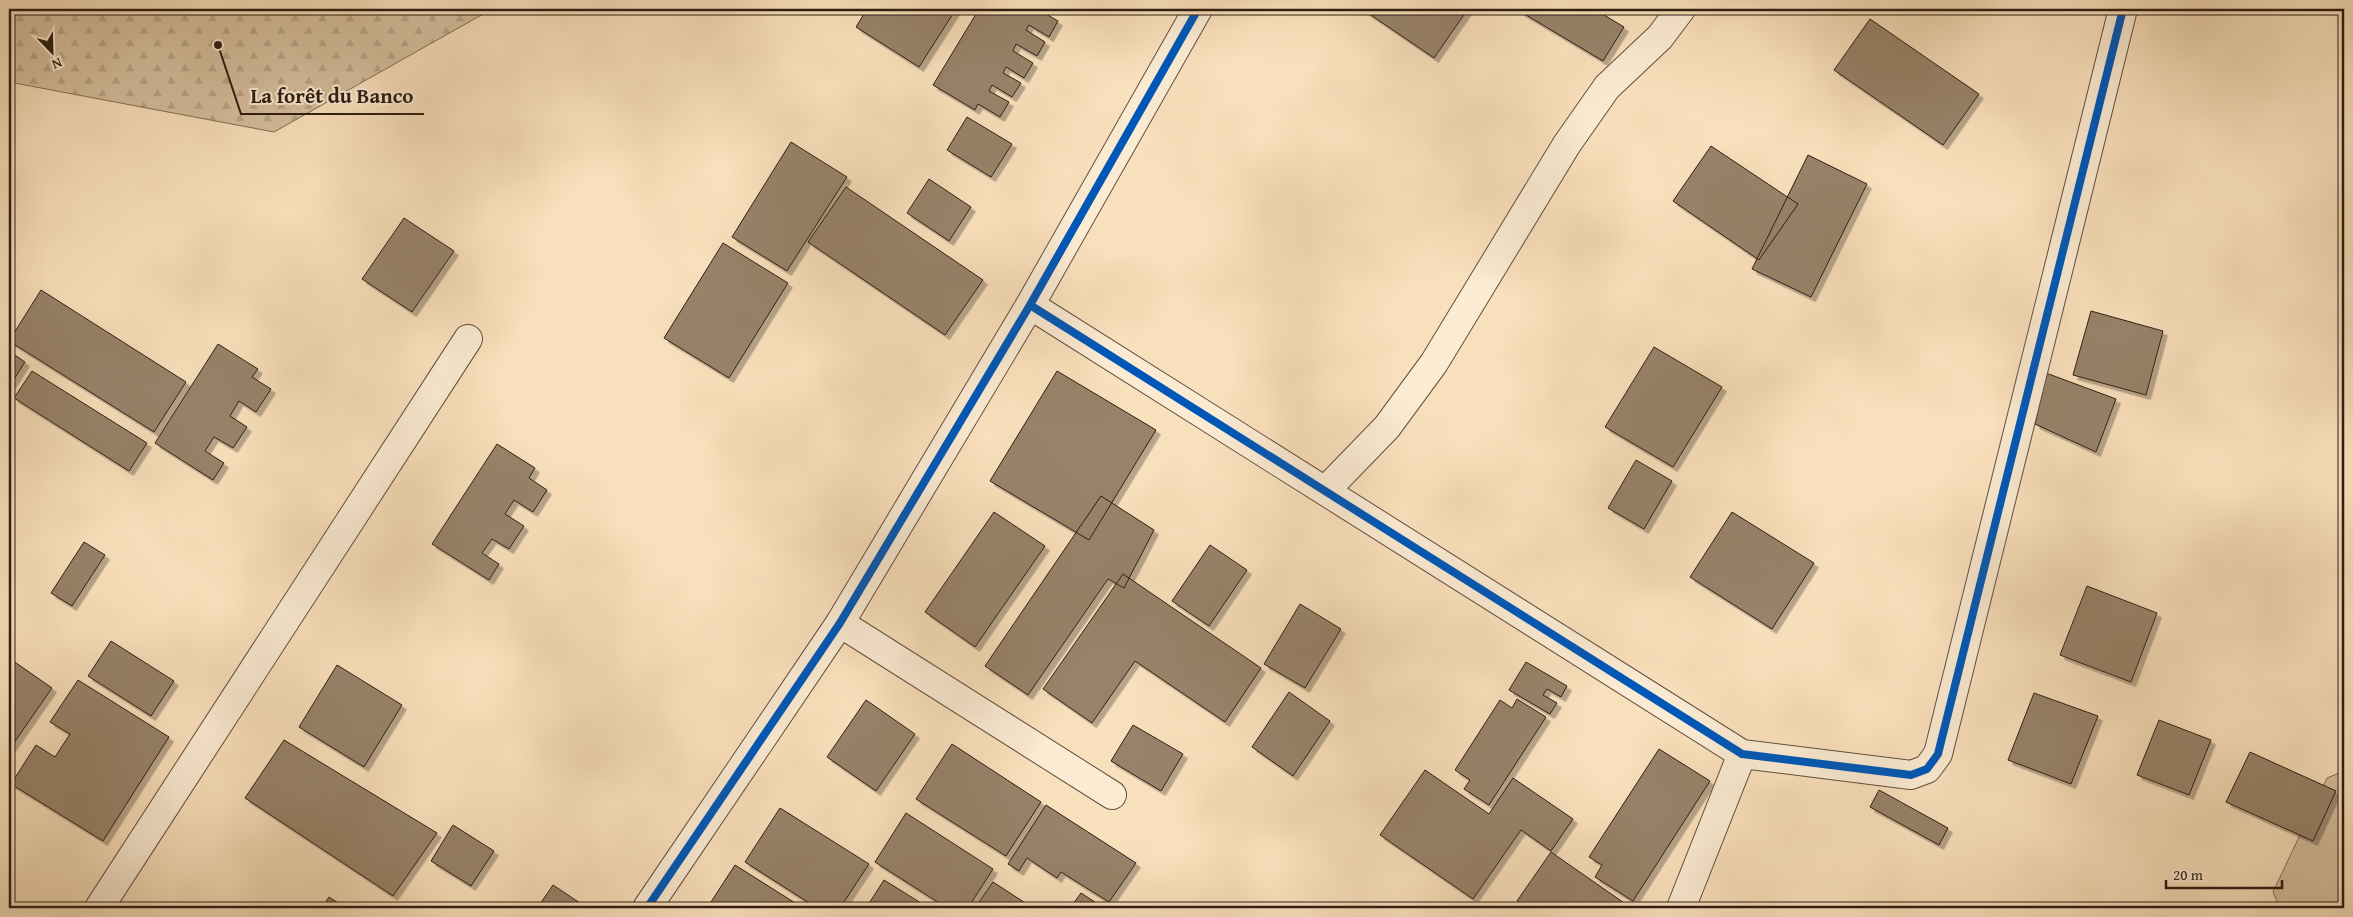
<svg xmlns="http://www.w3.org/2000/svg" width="2353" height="917" font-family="'Gentium Book Plus',serif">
<defs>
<pattern id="forest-firs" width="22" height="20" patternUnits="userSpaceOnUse" patternTransform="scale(1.25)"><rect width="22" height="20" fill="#d6bf9f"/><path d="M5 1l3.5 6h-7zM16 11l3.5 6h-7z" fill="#b8a488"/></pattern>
<filter id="shadow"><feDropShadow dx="4.5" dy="4.5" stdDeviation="0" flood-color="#0004"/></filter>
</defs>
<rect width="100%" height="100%" fill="#f9e0bc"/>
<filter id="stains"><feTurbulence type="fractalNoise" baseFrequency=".004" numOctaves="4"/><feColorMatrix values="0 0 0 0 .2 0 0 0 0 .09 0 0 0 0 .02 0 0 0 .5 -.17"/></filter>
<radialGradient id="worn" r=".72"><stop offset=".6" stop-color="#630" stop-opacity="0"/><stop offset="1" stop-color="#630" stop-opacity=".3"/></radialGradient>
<!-- green -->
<path fill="#d6bf9f" stroke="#826e5a" d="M2344 771V908H2280L2273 892 2327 778Z"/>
<!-- forest -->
<path fill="url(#forest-firs)" stroke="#826e5a" d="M9 9H492L274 132 9 82Z"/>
<!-- building -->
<path fill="#98836b" stroke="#2e1e14" filter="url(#shadow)" d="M867 9H956L919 67 856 27Z
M979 9H1037L1058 21 1049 37 1029 25 1026 30 1045 42 1037 56 1016 44 1013 51 1033 63 1024 78 1006 67 1003 73 1021 83 1012 97 992 85 989 91 1009 102 1000 117 978 104 975 110 933 85Z
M1362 9H1468L1434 58Z
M1516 9H1594L1624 27 1603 61Z
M1870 19 1979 94 1943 145 1834 70Z
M967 117 1012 144 991 177 947 150Z
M791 142 847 177 787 271 732 237Z
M1711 146 1798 204 1759 260 1673 201Z
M1808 155 1867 184 1811 297 1752 269Z
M929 179 971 207 949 241 907 213Z
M846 187 983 280 945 335 808 242Z
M404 218 454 251 412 312 362 279Z
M723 243 788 283 729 378 664 338Z
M41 290 186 382 154 432 9 341Z
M2091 311 2163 331 2146 395 2073 375Z
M218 344 258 369 252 377 271 389 256 412 239 401 230 416 247 427 233 448 214 437 205 451 224 463 213 480 155 443Z
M1654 347 1722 387 1673 467 1605 427Z
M9 351 25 362 9 387Z
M32 371 147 443 129 471 14 398Z
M1057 371 1156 430 1089 540 990 481Z
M2046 373 2116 399 2096 452 2035 424Z
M497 444 535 468 529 478 547 490 533 512 514 500 505 514 524 526 509 549 492 539 482 553 499 564 489 580 432 544Z
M1636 460 1672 481 1644 529 1608 508Z
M1101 496 1154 530 1124 588 1108 579 1028 695 985 666Z
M994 512 1045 546 975 647 925 612Z
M1732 512 1814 563 1772 629 1690 577Z
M84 542 105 555 72 606 51 593Z
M1210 545 1247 570 1209 626 1172 601Z
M1123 574 1261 668 1225 722 1135 661 1092 723 1043 689Z
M2087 586 2157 613 2131 682 2060 655Z
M1300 604 1341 629 1305 688 1264 664Z
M111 641 174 681 151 716 88 676Z
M9 658 52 688 9 750Z
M1526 662 1567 686 1561 697 1547 689 1543 695 1557 703 1550 714 1509 690Z
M337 665 402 705 364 767 299 727Z
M78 680 169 737 103 841 11 784 36 745 55 757 70 734 50 722Z
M1289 692 1330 721 1293 776 1252 747Z
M2034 693 2098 716 2071 784 2008 760Z
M1517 699 1546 717 1489 805 1464 789 1470 780 1455 770 1500 700 1512 708Z
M866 700 915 734 876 791 827 757Z
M2159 720 2211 740 2189 795 2137 775Z
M1133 725 1183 754 1161 791 1111 761Z
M284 740 437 833 393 896 245 798Z
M952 744 1041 802 1006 856 916 799Z
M1659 749 1710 781 1633 901 1595 877 1602 865 1589 857Z
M2250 752 2336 791 2313 841 2226 802Z
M1425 770 1489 814 1513 778 1573 819 1551 851 1521 830 1473 899 1380 835Z
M1879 790 1948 828 1939 845 1870 807Z
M1046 805 1136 863 1109 902 1061 872 1057 878 1027 858 1019 871 1008 864Z
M780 808 869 864 840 908H817L745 862Z
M906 813 993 869 968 908H947L875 862Z
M453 825 494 851 471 886 431 861Z
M1551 852 1627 905 1624 908H1527L1517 901Z
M735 865 803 908H707Z
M884 880 929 908H866Z
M993 882 1033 908H975Z
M553 885 586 907V908H546L540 904Z
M1081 893 1104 908H1070Z
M329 897 346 908H322Z"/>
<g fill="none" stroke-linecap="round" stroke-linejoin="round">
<defs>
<path id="street" d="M1030 305 1742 754 1911 775 1927 769 1938 754 2123 9
M1325 491 1387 427 1434 363 1567 144 1607 87 1660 37 1681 9
M840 623 1112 795
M99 908 468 339
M647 908 840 623 1030 305 1198 9
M1681 908 1742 754"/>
</defs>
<!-- street casing -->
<use href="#street" stroke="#614e3e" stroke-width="30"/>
<!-- street -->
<use href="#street" stroke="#fbebd3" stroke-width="28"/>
<defs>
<path id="cycleway" d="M1030 305 1742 754 1911 775 1927 769 1938 754 2123 9
M647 908 840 623 1030 305 1198 9"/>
</defs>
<!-- cycleway casing -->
<use href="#cycleway" stroke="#fbebd3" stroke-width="11"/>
<!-- cycleway -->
<use href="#cycleway" stroke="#0057b8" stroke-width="8"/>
</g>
<!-- callouts -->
<path fill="none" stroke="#2e1e14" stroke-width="2" d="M218 45L241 114H424"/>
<circle fill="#2e1e14" stroke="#fbebd3" stroke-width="2" cx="218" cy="45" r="5"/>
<g font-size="21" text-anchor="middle" font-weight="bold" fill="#2e1e14" stroke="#fbebd3" stroke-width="4" stroke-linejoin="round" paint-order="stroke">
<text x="332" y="103">La forêt du Banco</text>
</g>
<!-- margin -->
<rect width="2353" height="917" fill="none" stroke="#f9e0bc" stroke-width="30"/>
<rect x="10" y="10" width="2333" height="897" fill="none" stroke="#2e1e14" stroke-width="2.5"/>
<rect x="15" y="15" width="2323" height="887" fill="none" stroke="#2e1e14"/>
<!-- north arrow -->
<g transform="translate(52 52) rotate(157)" stroke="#fbebd3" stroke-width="4" paint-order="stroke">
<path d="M0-4L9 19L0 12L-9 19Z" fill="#2e1e14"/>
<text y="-8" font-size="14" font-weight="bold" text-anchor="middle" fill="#2e1e14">N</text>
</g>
<!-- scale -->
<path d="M2166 880v8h116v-8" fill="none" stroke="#2e1e14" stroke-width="2.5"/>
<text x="2173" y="880" font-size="15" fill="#2e1e14" stroke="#fbebd3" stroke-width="4" paint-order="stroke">20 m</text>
<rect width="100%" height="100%" filter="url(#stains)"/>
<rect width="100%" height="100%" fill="url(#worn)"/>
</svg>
